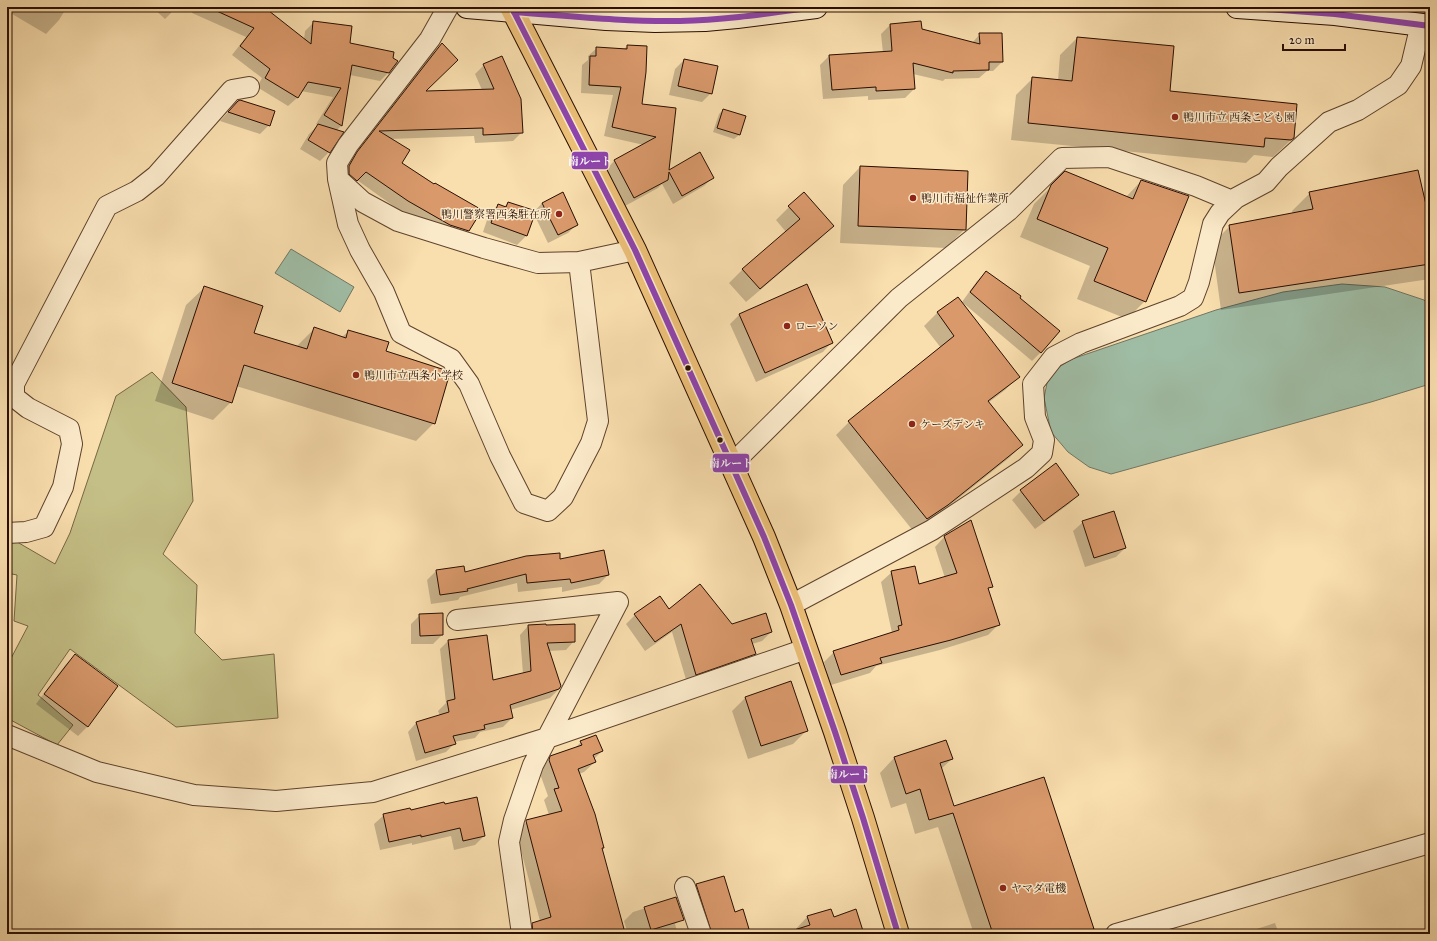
<svg xmlns="http://www.w3.org/2000/svg" width="1437" height="941" font-family="'IM FELL Great Primer','Noto Serif JP',serif">
<rect width="100%" height="100%" fill="#f9deae"/>
<filter id="stains"><feTurbulence type="fractalNoise" baseFrequency=".005" numOctaves="4"/><feColorMatrix values="0 0 0 0 .2 0 0 0 0 .09 0 0 0 0 .02 0 0 0 .5 -.17"/></filter>
<radialGradient id="worn" r=".72"><stop offset=".6" stop-color="#630" stop-opacity="0"/><stop offset="1" stop-color="#630" stop-opacity=".3"/></radialGradient>
<!-- green -->
<path fill="#c4bf86" stroke="#766643" d="M152 372 186 407 193 501 163 554 197 585 195 633 222 660 274 654 278 718 176 727 70 649 38 695 73 725 57 745 7 718V666L28 626 14 621 17 575 7 573V541L12 539 55 564 70 533 116 396Z"/>
<!-- water -->
<path fill="#9fbda5" stroke="#707763" d="M291 249 354 287 340 312 275 273Z
M1342 284 1385 287 1424 300 1430 305V384L1371 402 1111 474 1089 467 1068 452 1051 432 1044 398 1047 383 1059 367 1072 359 1216 310 1283 292Z"/>
<!-- shadow -->
<path fill="#0003" d="M7 7H67L59 20 46 34 7 11Z
M152 7H173L171 13 165 19Z
M195 7H262L304 40 305 31 314 22 349 44 389 72 380 81 350 75 341 126 337 130 342 132 329 152 320 161 300 149 309 134 318 125 316 124 333 97 301 91 297 98 288 106 257 87 262 78 232 55 246 37 192 13Z
M1420 7H1430V15L1419 13Z
M890 25 921 29 972 43 980 34 1002 62 993 71H987L979 78 945 79 943 81 913 74 914 89 905 98 868 100V96L823 99 820 65 829 56 883 53 881 34Z
M1077 38 1169 92 1293 138 1273 157 1254 155 1246 163 1011 140 1016 95 1033 78 1058 81 1060 55Z
M442 45 424 92 482 90 475 74 484 65 522 132 513 141 475 143 474 136 390 139 400 163 468 231 459 240 441 234 399 210 357 180 348 189 340 176 349 162 433 53Z
M627 46 641 105 675 109 668 171 713 177 704 186 673 204 662 184 658 188 625 206 606 170 614 161 644 145 604 136 613 95 581 93 582 65 588 60V56L597 48 624 49Z
M684 60 711 93 702 102 669 95 675 69Z
M723 110 744 117 739 135 734 139 713 132 719 114Z
M229 111 269 125 260 134 220 121Z
M860 167 967 172 964 230 946 248 840 243 843 185Z
M1066 172 1126 197 1141 181 1145 301 1127 319 1077 299 1090 266 1020 237 1034 204Z
M1310 193 1430 223V279L1221 310 1212 244 1230 226 1293 214 1292 211Z
M508 203 534 212 542 203 577 224 568 233 548 243 534 214 526 236 517 245 483 232 489 214 498 205 504 207Z
M789 207 832 226 819 240 746 302 729 283 742 270 786 232 776 220Z
M986 272 1019 298 1041 352 1032 361 962 302 977 281Z
M806 285 832 342 823 352 756 382 730 324 739 315Z
M204 288 253 334 296 347 314 329 342 337 349 331 385 351 434 423 416 441 236 386 231 402 213 420 155 401 186 305Z
M958 298 1018 377 1005 390 988 403 1022 445 1009 458 934 518 914 532 836 435 849 422 941 348 924 326 937 313Z
M1021 491 1078 495 1069 504 1035 529 1012 500Z
M1083 522 1125 548 1116 557 1085 567 1073 531Z
M945 536 991 586 987 590 998 625 988 635 940 650 876 666 870 673 831 685 824 662 834 652 892 633 881 582 892 572 918 585 945 578 935 547Z
M560 560 608 575 599 584 562 592V587L518 592 517 583 460 597 458 600 431 604 427 580 436 571 463 567 464 573Z
M7 579H9V596L7 598Z
M669 610 731 625 771 632 762 641 752 644 754 654 745 663 687 683 672 632 645 651 626 624 635 615Z
M420 615 442 635 433 644H411V624Z
M528 626 574 641 566 650 549 651 559 689 550 698 510 710 512 718 503 727 480 732 475 738 454 742V744L446 752 416 761 408 732 416 723 440 716 438 711 446 703 440 649 449 640 492 681 523 674 520 635Z
M75 655 117 687 87 727 78 736 36 704 66 664Z
M790 683 807 730 793 744 748 759 732 711 745 698Z
M946 741 952 759 941 769 954 808 1093 928 1087 934H974L938 827 915 834 906 803 891 808 880 773 894 758Z
M581 742 602 751 594 759 595 762 584 772 579 774 602 848 601 849 623 929 618 934H525L535 923 540 921 516 832 527 821 549 815 544 800 548 796 539 771 541 768 551 757 574 749Z
M443 803 484 836 475 845 454 850 451 836 412 845V843L380 850 374 824 384 815 410 811Z
M697 885 734 913 742 911 750 934H701L688 894Z
M672 900 678 921 675 924 678 934H628L624 921 633 912Z
M807 917 833 918 863 934H795L794 931Z
M1275 923 1279 934H1241Z
M1236 930 1237 934H1225Z"/>
<!-- building -->
<path fill="#d9996b" stroke="#290e00" d="M208 7H264L311 44 313 21 352 26 350 43 394 52 393 58 398 61 389 73 352 65 342 126 324 115 341 88 308 82 298 98 265 78 270 69 240 46 254 28Z
M921 21 922 29 980 44 979 33H1002L1003 62H989V70L953 71V73L913 63 915 89 876 91V87L832 90 829 55 892 51 890 24Z
M1077 37 1174 46 1170 91 1297 104 1294 138 1291 140 1265 138 1264 147 1028 123 1032 77 1072 81Z
M442 43 458 60 426 91 494 89 483 64 502 56 521 99 523 133 483 135V128L379 131 410 150 402 163 434 184 435 183 482 210 469 231 450 225 408 201 366 172 357 181 349 174V166L357 152Z
M627 45 647 46 646 72 642 104 676 108 669 170 700 152 714 178 682 196 669 172 668 180 634 198 614 160 656 137 612 127 621 87 589 85 590 56H596V47L627 49Z
M684 59 718 66 712 94 678 86Z
M240 100 275 111 270 126 228 112 238 101Z
M723 109 746 116 740 135 717 128Z
M318 124 344 132 330 153 308 140Z
M860 166 968 171 966 230 858 226Z
M1418 170 1430 222V264L1239 293 1229 225 1313 209 1309 192Z
M1065 171 1133 199 1141 180 1189 196 1146 302 1094 281 1108 248 1037 219 1051 185Z
M563 192 578 225 558 235 542 203Z
M804 192 834 226 760 289 742 269 800 219 788 206Z
M508 202 536 211 527 236 491 223 498 204 506 207Z
M986 271 1021 296 1020 298 1060 331 1041 353 970 292Z
M807 284 833 343 765 373 739 314Z
M204 286 263 306 254 333 307 349 314 327 346 338 348 330 389 342 386 351 445 370 449 376 435 424 244 365 232 403 172 383Z
M958 297 1020 377 988 401 1023 445 948 505 927 519 848 421 954 336 937 312Z
M1056 463 1079 495 1044 521 1020 490Z
M1114 511 1126 548 1094 558 1082 521Z
M971 520 993 587 988 588 1000 625 951 640 880 658 882 663 841 675 833 651 899 630 898 626 902 625 891 571 915 566 919 584 957 573 944 536Z
M604 550 609 575 571 583 570 579 527 583 526 574 467 589 468 591 440 595 436 570 464 566 465 572 526 556 560 553V559Z
M700 584 732 624 766 613 772 632 751 639 756 654 696 675 681 624 655 642 634 614 660 596 669 609Z
M443 613V635L420 636 419 614Z
M546 624V625L575 624V642L547 643 561 686 559 689 510 705 513 718 484 725 485 729 453 736 456 744 425 753 416 722 449 712 447 701 455 699 448 640 487 635 493 680 531 671 528 625Z
M75 654 118 686 88 727 44 694Z
M791 681 808 731 761 746 745 697Z
M596 735 603 751 593 755 596 762 578 769 595 814 604 848H602L624 929 610 934H533L532 923 551 917 526 821V820L562 811 554 789 559 788 549 760 550 756 582 745 580 741Z
M946 740 953 759 940 763 954 806 1044 777 1094 929 1077 934H993L953 813 929 820 920 789 906 794 894 757Z
M477 797 485 836 463 841 460 828 421 837V835L389 842 383 814 410 808 411 810 444 802 445 804Z
M724 876 735 912 743 909 749 929 733 934H712L696 884Z
M676 897 684 920 651 930 644 907Z
M831 909 834 917 856 909 864 934H792L791 931 810 925 807 916Z"/>
<g fill="none" stroke-linecap="round" stroke-linejoin="round">
<defs>
<path id="minor" d="M448 7 430 39 348 145 337 163 338 179 348 224 360 250 384 292 401 333 451 359 469 384 500 456 524 503 548 511 563 497 591 443 598 421 579 262
M338 179 363 202 398 221 484 248 538 263 579 262 635 250
M731 465 899 298 1008 211 1062 158 1109 157 1196 186 1232 201
M7 533 26 532 44 527 63 487 72 444 69 429 28 408 14 397V384L107 206 137 191 156 176 232 90 249 87
M791 605 932 530 1026 468 1042 453 1044 440 1035 417 1033 384 1054 357 1081 343 1180 306 1193 298 1199 282 1213 224 1220 213 1236 198 1266 182 1279 167 1329 122 1358 110 1398 85 1411 66 1421 24
M457 620 618 602
M7 735 97 772 194 795 276 801 373 792 547 738 806 649
M685 887 701 934
M522 934 509 842 514 820 533 765 618 602
M1116 934 1430 843"/>
<path id="secondary" d="M467 7 606 19 655 21 705 20 737 17 816 7
M1237 7 1335 14 1430 26"/>
<path id="primary" d="M511 7 635 250 764 537 791 605 835 732 863 818 898 934"/>
</defs>
<!-- minor casing -->
<use href="#minor" stroke="#5d422c" stroke-width="22"/>
<!-- secondary casing -->
<use href="#secondary" stroke="#290e00" stroke-width="24"/>
<!-- primary casing -->
<use href="#primary" stroke="#290e00" stroke-width="24"/>
<!-- minor -->
<use href="#minor" stroke="#fbeaca" stroke-width="20"/>
<!-- secondary -->
<use href="#secondary" stroke="#fbeaca" stroke-width="22"/>
<!-- primary -->
<use href="#primary" stroke="#ecbf77" stroke-width="22"/>
<defs>
<path id="bus-1" d="M1237 7 1335 14 1430 26
M514 12 635 250 764 537 791 605 835 732 863 818 898 934
M514 12C569 16 625 22 680 21 726 20 771 13 816 7"/>
</defs>
<!-- bus-1 casing -->
<use href="#bus-1" stroke="#fbeaca" stroke-width="9"/>
<!-- bus-1 -->
<use href="#bus-1" stroke="#8e44ad" stroke-width="6"/>
</g>
<!-- markers -->
<g fill="#8f2418" stroke="#fbeaca" stroke-width="1.5">
<circle cx="1175" cy="117" r="4"/>
<circle cx="913" cy="198" r="4"/>
<circle cx="559" cy="214" r="4"/>
<circle cx="787" cy="326" r="4"/>
<circle cx="356" cy="375" r="4"/>
<circle cx="912" cy="424" r="4"/>
<circle cx="1003" cy="888" r="4"/>
</g>
<g fill="#290e00" stroke="#fbeaca" stroke-width="1.5">
<circle cx="688" cy="368" r="3.5"/>
<circle cx="720" cy="440" r="3.5"/>
</g>
<g text-anchor="middle" stroke-width="3" stroke-linejoin="round" paint-order="stroke">
<!-- poi labels -->
<g font-size="11" fill="#290e00" stroke="#fbeaca" text-anchor="start">
<text x="1183" y="121">鴨川市立 西条こども園</text>
<text x="921" y="202">鴨川市福祉作業所</text>
<text x="551" y="218" text-anchor="end">鴨川警察署西条駐在所</text>
<text x="795" y="330">ローソン</text>
<text x="364" y="379">鴨川市立西条小学校</text>
<text x="920" y="428">ケーズデンキ</text>
<text x="1011" y="892">ヤマダ電機</text>
</g>
</g>
<g stroke="#fbeaca" stroke-width="1.5">
<rect x="571" y="151" width="38" height="19" rx="4" fill="#8e44ad"/>
<rect x="712" y="453" width="38" height="20" rx="4" fill="#8e44ad"/>
<rect x="830" y="765" width="38" height="19" rx="4" fill="#8e44ad"/>
</g>
<g font-size="11" text-anchor="middle" font-weight="bold" fill="#fff">
<text x="590" y="165">南ルート</text>
<text x="731" y="467">南ルート</text>
<text x="849" y="778">南ルート</text>
</g>
<!-- margin -->
<rect width="1437" height="941" fill="none" stroke="#f9deae" stroke-width="24"/>
<rect x="8" y="8" width="1421" height="925" fill="none" stroke="#290e00" stroke-width="2"/>
<rect x="12" y="12" width="1413" height="917" fill="none" stroke="#290e00"/>
<!-- scale -->
<path d="M1283 44v6h62v-6" fill="none" stroke="#290e00" stroke-width="2"/>
<text x="1289" y="44" font-size="12" fill="#290e00" stroke="#fbeaca" stroke-width="3" paint-order="stroke">20 m</text>
<rect width="100%" height="100%" filter="url(#stains)"/>
<rect width="100%" height="100%" fill="url(#worn)"/>
</svg>
